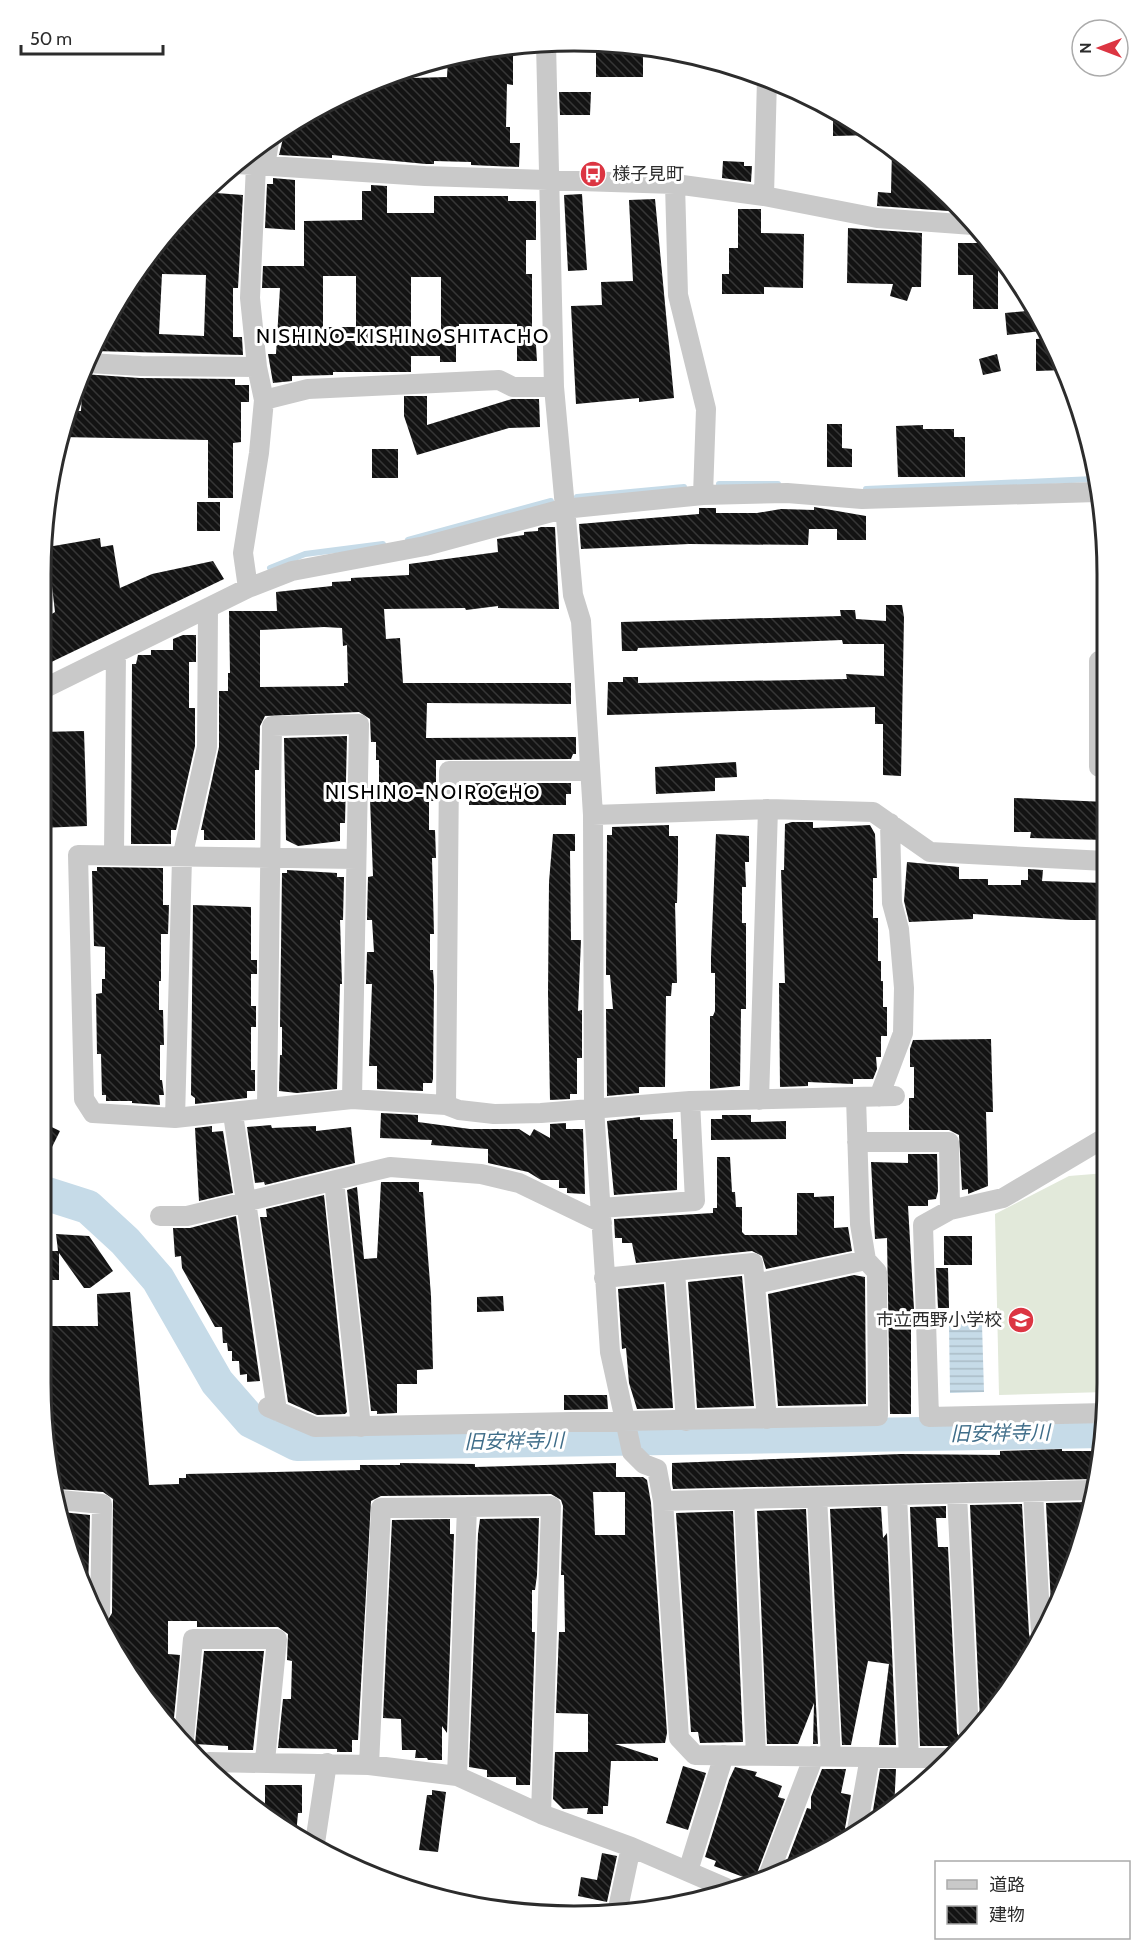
<svg xmlns="http://www.w3.org/2000/svg" width="1148" height="1957" font-family="Cabin,'Noto Sans JP',sans-serif">
<defs>
<pattern id="water-rules" width="6" height="5" patternUnits="userSpaceOnUse" patternTransform="scale(1.5)"><rect width="6" height="5" fill="#c6dbe8"/><path d="M0 2.5h6" fill="none" stroke="#aabcc7"/></pattern>
<pattern id="building-back-hatch" width="6" height="6" patternUnits="userSpaceOnUse" patternTransform="scale(1.5)"><rect width="6" height="6" fill="#131313"/><path d="M-1 5l2 2M0 0l6 6M5-1l2 2" fill="none" stroke="#363636"/></pattern>
</defs>
<rect width="100%" height="100%" fill="#fff"/>
<!-- pitch -->
<path fill="#e2e9da" d="M1106 1173V1392L999 1395 995 1214 1069 1176Z"/>
<!-- water -->
<path fill="url(#water-rules)" d="M949 1324H982L984 1392 950 1393Z"/>
<g fill="none" stroke-linecap="round" stroke-linejoin="round">
<!-- stream -->
<path stroke="#c6dbe8" stroke-width="6" d="M719 484H778
M866 489 1094 479
M577 497 684 487
M408 540 551 501
M270 568 305 554 383 544"/>
<!-- river -->
<path stroke="#c6dbe8" stroke-width="34" d="M41 1192 88 1207 125 1241 158 1279 217 1382 251 1421 297 1444 1104 1431"/>
</g>
<!-- building -->
<path fill="url(#building-back-hatch)" fill-rule="evenodd" d="M506 47V53H513V85L507 84 506 127H510V143H520L519 167 471 165V162L434 161V164H426L332 155V158L279 155 286 126 309 114 321 115V107L329 103H344V100H348L349 92 370 81 378 79 447 77 448 58 470 51Z
M596 51 643 52V77H596Z
M559 92H591L590 115H560Z
M833 110 870 130 876 135 833 136Z
M892 149 951 197 963 212 877 206 878 192 891 193Z
M723 161 744 162V166H752L751 182 722 178Z
M273 178 295 180V230L265 228 267 184H273Z
M371 185 387 186V213H434V196H508V201H536V240H526V274H532V330H535L537 361H517V324H459V331H456V362H440V356H411V372H333V375L292 376V381L273 383 268 354H276L280 288H262L263 266H304V221L362 220V191H371ZM323 276H356V327H323ZM411 277H441V335H411Z
M203 192 243 195 238 288H233V337H242L243 355 94 351 130 278ZM162 274 206 275 204 336 159 334Z
M582 194 587 270 568 271 564 195Z
M655 199 674 398 639 402V398L576 404 571 306 602 305 601 282 633 281 629 200Z
M738 209H761V233L804 234 803 288 764 287V294H722V274H729V248H738Z
M848 228 922 233 921 287H912L907 301 890 296 893 284 847 283Z
M958 243H987L998 258V309H973V275H958Z
M1037 310 1041 331 1007 335 1005 313Z
M1050 338 1065 370 1036 371V339Z
M997 354 1001 371 983 375 979 359Z
M83 374 140 378 235 379V385H249V402H241V442L233 443V498H208V440L62 437 67 411H81Z
M404 396H427V425L512 399H539L540 427 509 428 417 455 404 416Z
M827 424H842V448L852 449V467H827Z
M923 425V429H954V437H965V477H898L896 426Z
M372 449H398V478H372Z
M197 502H220V531H197Z
M814 507 866 516V540H837V529H809L808 545 689 544 581 549 579 524 699 514V508H716V513H757L781 509 814 510Z
M541 527H555L559 609 498 608V606L466 610 465 608 384 609 386 639 400 638 403 683H571V704L427 703 426 738 576 737V754H573L571 759 436 760V801H429V830H435L436 858H432L434 934H430V970H433L434 986 433 1079 432 1083H423V1091L377 1089V1066H369L372 984H366L367 952H374L372 920H367L368 877 373 876 370 799 379 798V760H376V742H371L370 719 359 712 265 716 260 726 259 770H255V840H204V830H201L219 747V691H228V673H230L229 611H277L276 592 332 586V582L351 581V578L409 575V564L498 552 497 539 524 535V532L538 531V528ZM324 627 342 628 343 646 347 645 348 683H344V686L260 687V630Z
M100 538 101 547 113 545 120 588 152 574 213 561 224 579 41 667 42 620 55 612 52 586 42 587V548Z
M886 605H902L904 617 901 776 883 775V724H875V707L607 715 608 682H623V677H638V683L847 679 846 674 884 676V644H843L842 640 638 648 637 651H622L621 622 841 616 840 610H855L856 619 886 621Z
M183 635H196V662H189V708H195V746L176 830H171V844H131L132 664H136L138 655H151V650H173V639Z
M84 731 87 826 41 828V732Z
M347 736 345 823H340V841L298 846 286 840 284 738Z
M736 762 737 777 715 778V791L656 794 655 767Z
M469 783H571V794H566V805H469Z
M1014 798 1106 802V840L1030 838 1031 832H1014Z
M792 822H813V828L870 825 875 834 877 878H873V918H878V961H881V981H883V1007H887V1036H881V1057H876L877 1069 873 1079H853V1084L808 1082V1086L780 1087 779 983H785L781 870H784L785 824Z
M669 825V836H678V862L677 903H675L677 983H672L671 996H666L665 1087H639V1093L607 1096 606 1009H613L610 975H606L607 835H612V827Z
M553 834H575V851H570L571 940H581L578 1011 582 1010V1058H577V1094H570V1099L550 1100 548 992 549 882Z
M716 834 749 836V862H745L746 887H742V923H746V1009H741L740 1086 710 1089V1016H713L715 1011V973H711V957Z
M907 862 959 867V879H988V885H1021V880H1028V869L1043 870 1042 881 1104 883 1106 917H1102V920H1073L973 914V919L909 922 904 901Z
M97 867 163 868V905H169L168 934H161V981H159V1010H163L164 1045H160V1080H162L164 1095H159L160 1105 132 1103V1101H106V1095H102L101 1054H97L96 994 102 993V979H105V947L94 946 92 871H97Z
M287 870 337 873V877H344L343 920H340L342 984H340L337 1089 297 1093 279 1091 280 1055H282V1027H280L282 873H287Z
M193 905 251 907V960H257V974H251V1006H256V1027H251V1070H255V1091H247V1098L195 1104V1098L191 1095Z
M991 1039 993 1112H986L988 1186 968 1194V1189L962 1190 959 1135 949 1130H909V1098H914V1067H910V1049L913 1040Z
M381 1113 418 1115V1122L470 1129H519L530 1136 534 1129 550 1138V1124L566 1123V1129H583L585 1194 567 1193V1188H559V1180H541L528 1172 488 1163V1149L431 1145 432 1140 380 1138Z
M722 1115H751V1122L786 1121V1139L711 1140V1119H722Z
M640 1117V1120L673 1119V1139H677V1190L614 1195 607 1121Z
M41 1122 60 1131 41 1169Z
M271 1125 272 1128 316 1126V1131L351 1127 355 1163 265 1185 264 1182 255 1183 247 1127Z
M212 1126V1132L223 1131 233 1193 199 1201 195 1128Z
M908 1154H937L938 1191 936 1199 928 1200V1206H908L914 1309H911V1414H890L887 1238 875 1239 871 1162 908 1163Z
M717 1157H730L732 1192H735L736 1207H742V1232L745 1235H797V1193H814V1197L834 1196V1228L848 1227 852 1251 766 1269 762 1256 752 1251 636 1263 632 1243H622V1238H615L614 1219 713 1213V1208H717Z
M381 1182H419V1192H423L431 1296 433 1369 417 1370V1384H397V1413L377 1414V1411H371L347 1190 357 1187 364 1259 377 1258Z
M324 1195 347 1412 345 1414 317 1415 288 1402 260 1217H267L266 1209Z
M236 1216 260 1381 247 1382V1374L240 1375 239 1361H232V1351H228L227 1343H223L222 1327H215L182 1268 181 1256 175 1257 173 1228H190Z
M56 1234 89 1236 113 1271 90 1288H84L59 1253V1280H41V1251H58Z
M944 1236H972V1265H944Z
M936 1268H948L949 1308H938Z
M854 1275 865 1277 866 1404 778 1406 768 1294Z
M742 1276 754 1406 697 1408 688 1282Z
M664 1284 673 1408 637 1409 629 1383 626 1348 622 1349 618 1289Z
M130 1292 149 1485 179 1484V1478H186V1474L360 1470V1465H400V1463L475 1464V1467L616 1463V1477H643L647 1480 651 1503 667 1733 665 1743 615 1744 658 1758V1761H611L608 1806H603V1814H587L588 1808 563 1809 553 1799 555 1752H588V1714L556 1713 559 1632H565L564 1575H561L563 1506 561 1500 551 1494 381 1496 371 1501 358 1740H352V1752H337V1749L278 1748 283 1699H291L292 1661 287 1660 288 1634 278 1627H197V1621H168V1654L180 1655 173 1728 151 1707 106 1623 112 1613 113 1499 103 1492 58 1489 45 1411 46 1384H50V1326H98L97 1294ZM593 1492H625V1535H595Z
M503 1296 504 1311 477 1312V1297Z
M564 1395H607L608 1409 564 1410Z
M1062 1449V1451H1100L1094 1479 673 1489 672 1483V1463L901 1454 1000 1455V1451Z
M1090 1502 1079 1555 1054 1605H1051L1046 1503Z
M1022 1504 1029 1634 1033 1648 1018 1679 980 1719 970 1505Z
M946 1506V1518H936L938 1547H948L957 1733 961 1740 956 1746H920L910 1507Z
M881 1507 883 1538 887 1533 896 1745H879L889 1664 868 1661 851 1745H842L830 1509Z
M806 1509 818 1744H813L814 1703 798 1744H767L757 1511Z
M733 1511 743 1742 700 1743 698 1732H691L676 1513Z
M62 1512 90 1515 88 1591 69 1554Z
M539 1518 537 1575 535 1590H532V1632H535L530 1785H516V1777H487V1770L469 1767 478 1534 480 1519Z
M450 1519V1534H454L447 1733 442 1726V1760H428L427 1758H415L416 1750H402L401 1719 383 1718 392 1520Z
M204 1651H264L253 1750H228V1746L195 1744Z
M683 1766 706 1773 688 1830 666 1823Z
M735 1767 757 1772 755 1776 782 1786 778 1797 785 1799 754 1881 714 1866 716 1861 705 1857 729 1780Z
M822 1769H846L841 1793 851 1795 845 1828 847 1836 782 1874 807 1808 811 1809V1797Z
M880 1769H896L894 1809 871 1822Z
M265 1785H302V1813H298L296 1835 277 1826 265 1815Z
M432 1790 446 1792 438 1852 419 1850 427 1795H432Z
M602 1853 617 1856 607 1902 578 1896 581 1877 597 1880Z"/>
<g fill="none" stroke-linecap="round" stroke-linejoin="round">
<!-- minor -->
<path stroke="#c9c9c9" stroke-width="20" d="M546 43 554 387 573 595 581 621 593 815 594 1108 610 1352 632 1452 644 1464 657 1469 663 1501 679 1738 695 1755 944 1758
M237 164 425 176 675 184 764 196 877 218 973 225
M265 166 270 136
M675 184 678 295 706 409 703 495
M764 196 767 78
M88 363 141 366 257 367
M264 400 308 389 499 380 513 387H554
M248 588 243 553 259 453 264 400 257 367 250 298 256 165
M41 690 248 588 292 571 425 546 563 509 703 495 787 493 862 499 1097 492
M1099 767V661L1106 660
M593 815 768 809 873 812 930 852 1106 861
M114 853 116 653
M356 859 78 855 84 1099 93 1113 175 1118 352 1099 446 1105 459 1110 494 1114 541 1113 690 1101 895 1096
M879 1097 903 1033 904 988 899 929 892 903 890 823
M759 1100 768 809
M446 1105 449 771H589
M267 1107 272 726 359 724 352 1099
M233 1114 277 1411
M175 1118 182 858 207 747 208 609
M1106 1137 1003 1198 950 1210 923 1225 929 1417 1106 1413
M857 1142H949L950 1210
M334 1181 361 1427
M601 1208 695 1201 690 1101
M160 1216H187L390 1167 481 1174 519 1183 602 1223
M675 1272 686 1421
M604 1278 753 1263 767 1419
M755 1284 866 1260
M268 1407 315 1427 878 1416 877 1272 866 1260 860 1224 856 1097
M1033 1492 1041 1633
M897 1495 909 1757
M957 1495 969 1732
M817 1497 831 1756
M744 1499 756 1755
M60 1500 102 1504 100 1613
M663 1501 1092 1490
M184 1739 193 1639H277L265 1761
M209 1762 369 1765 457 1776 541 1814 631 1847 726 1888
M369 1765 381 1508 551 1506 541 1814
M457 1776 467 1507
M857 1830 870 1757
M315 1843 327 1763
M688 1871 724 1755
M767 1879 814 1756
M617 1913 631 1847"/>
</g>
<!-- icons -->
<defs>
<symbol id="bus-disc" viewBox="-11 -11 22 22"><circle r="9.5" fill="#dc3542" stroke="#fff"/><path d="M-5-6H5V4H4V6H2V4H-2V6H-4V4H-5ZM-3.5-4V0h7V-4ZM-3.5 1.2v1.5H-2V1.2ZM2 1.2v1.5H3.5V1.2Z" fill="#fff"/></symbol>
<symbol id="school-disc" viewBox="-11 -11 22 22"><circle r="9.5" fill="#dc3542" stroke="#fff"/><path d="M0-5L7-2L0 1L-7-2ZM-4 1L0 2.5L4 1V4Q0 6-4 4Z" fill="#fff"/></symbol>
</defs>
<g fill-rule="evenodd">
<use href="#bus-disc" x="578" y="159" width="30" height="30"/>
<use href="#school-disc" x="1006" y="1305" width="30" height="30"/>
</g>
<g text-anchor="middle" stroke-width="6" stroke-linejoin="round" paint-order="stroke">
<!-- poi labels -->
<g font-size="18" fill="#2c2c2c" stroke="#fff" text-anchor="start">
<text x="612" y="180">様子見町</text>
<text x="1002" y="1326" text-anchor="end">市立西野小学校</text>
</g>
<!-- neighbourhood labels -->
<g font-size="20" letter-spacing="1.5" fill="#000" stroke="#fff">
<text x="403" y="343">NISHINO-KISHINOSHITACHO</text>
<text x="433" y="799">NISHINO-NOIROCHO</text>
</g>
<!-- water labels -->
<g font-size="20" font-style="italic" fill="#3f6d89" stroke="#fff">
<text transform="translate(1000 1433) rotate(-1)" y="7">旧安祥寺川</text>
<text transform="translate(514 1441) rotate(-1)" y="7">旧安祥寺川</text>
</g>
</g>
<!-- crop -->
<path d="M0 0H1148V1957H0ZM574 51H574A523 523 0 0 1 1097 574V1383A523 523 0 0 1 574 1906H574A523 523 0 0 1 51 1383V574A523 523 0 0 1 574 51Z" fill="#fff" fill-rule="evenodd"/>
<path fill="none" stroke="#2c2c2c" stroke-width="3" d="M574 51H574A523 523 0 0 1 1097 574V1383A523 523 0 0 1 574 1906H574A523 523 0 0 1 51 1383V574A523 523 0 0 1 574 51Z"/>
<!-- legend -->
<rect x="935" y="1861" width="195" height="78" fill="#ffffff" stroke="#ababab" stroke-width="1.5"/>
<rect x="947" y="1880" width="30" height="9" fill="#c9c9c9" stroke="#ababab" stroke-width="1.5"/>
<text x="989" y="1891" font-size="18" fill="#2c2c2c">道路</text>
<rect x="947" y="1906" width="30" height="18" fill="url(#building-back-hatch)" stroke="#ababab" stroke-width="1.5"/>
<text x="989" y="1921" font-size="18" fill="#2c2c2c">建物</text>
<!-- north arrow -->
<g transform="translate(1100 48) rotate(270)"><circle r="28" fill="#ffffff" stroke="#ababab" stroke-width="1.5"/>
<path d="M0-4.5L10 22L0 15L-10 22Z" fill="#dc3542"/>
<text y="-9" font-size="16" font-weight="bold" text-anchor="middle" fill="#2c2c2c">N</text>
</g>
<!-- scale -->
<path d="M21 45v9h142v-9" fill="none" stroke="#2c2c2c" stroke-width="3"/>
<text x="30" y="45" font-size="18" fill="#2c2c2c" stroke="#ffffff" stroke-width="4.5" paint-order="stroke">50 m</text>
</svg>
